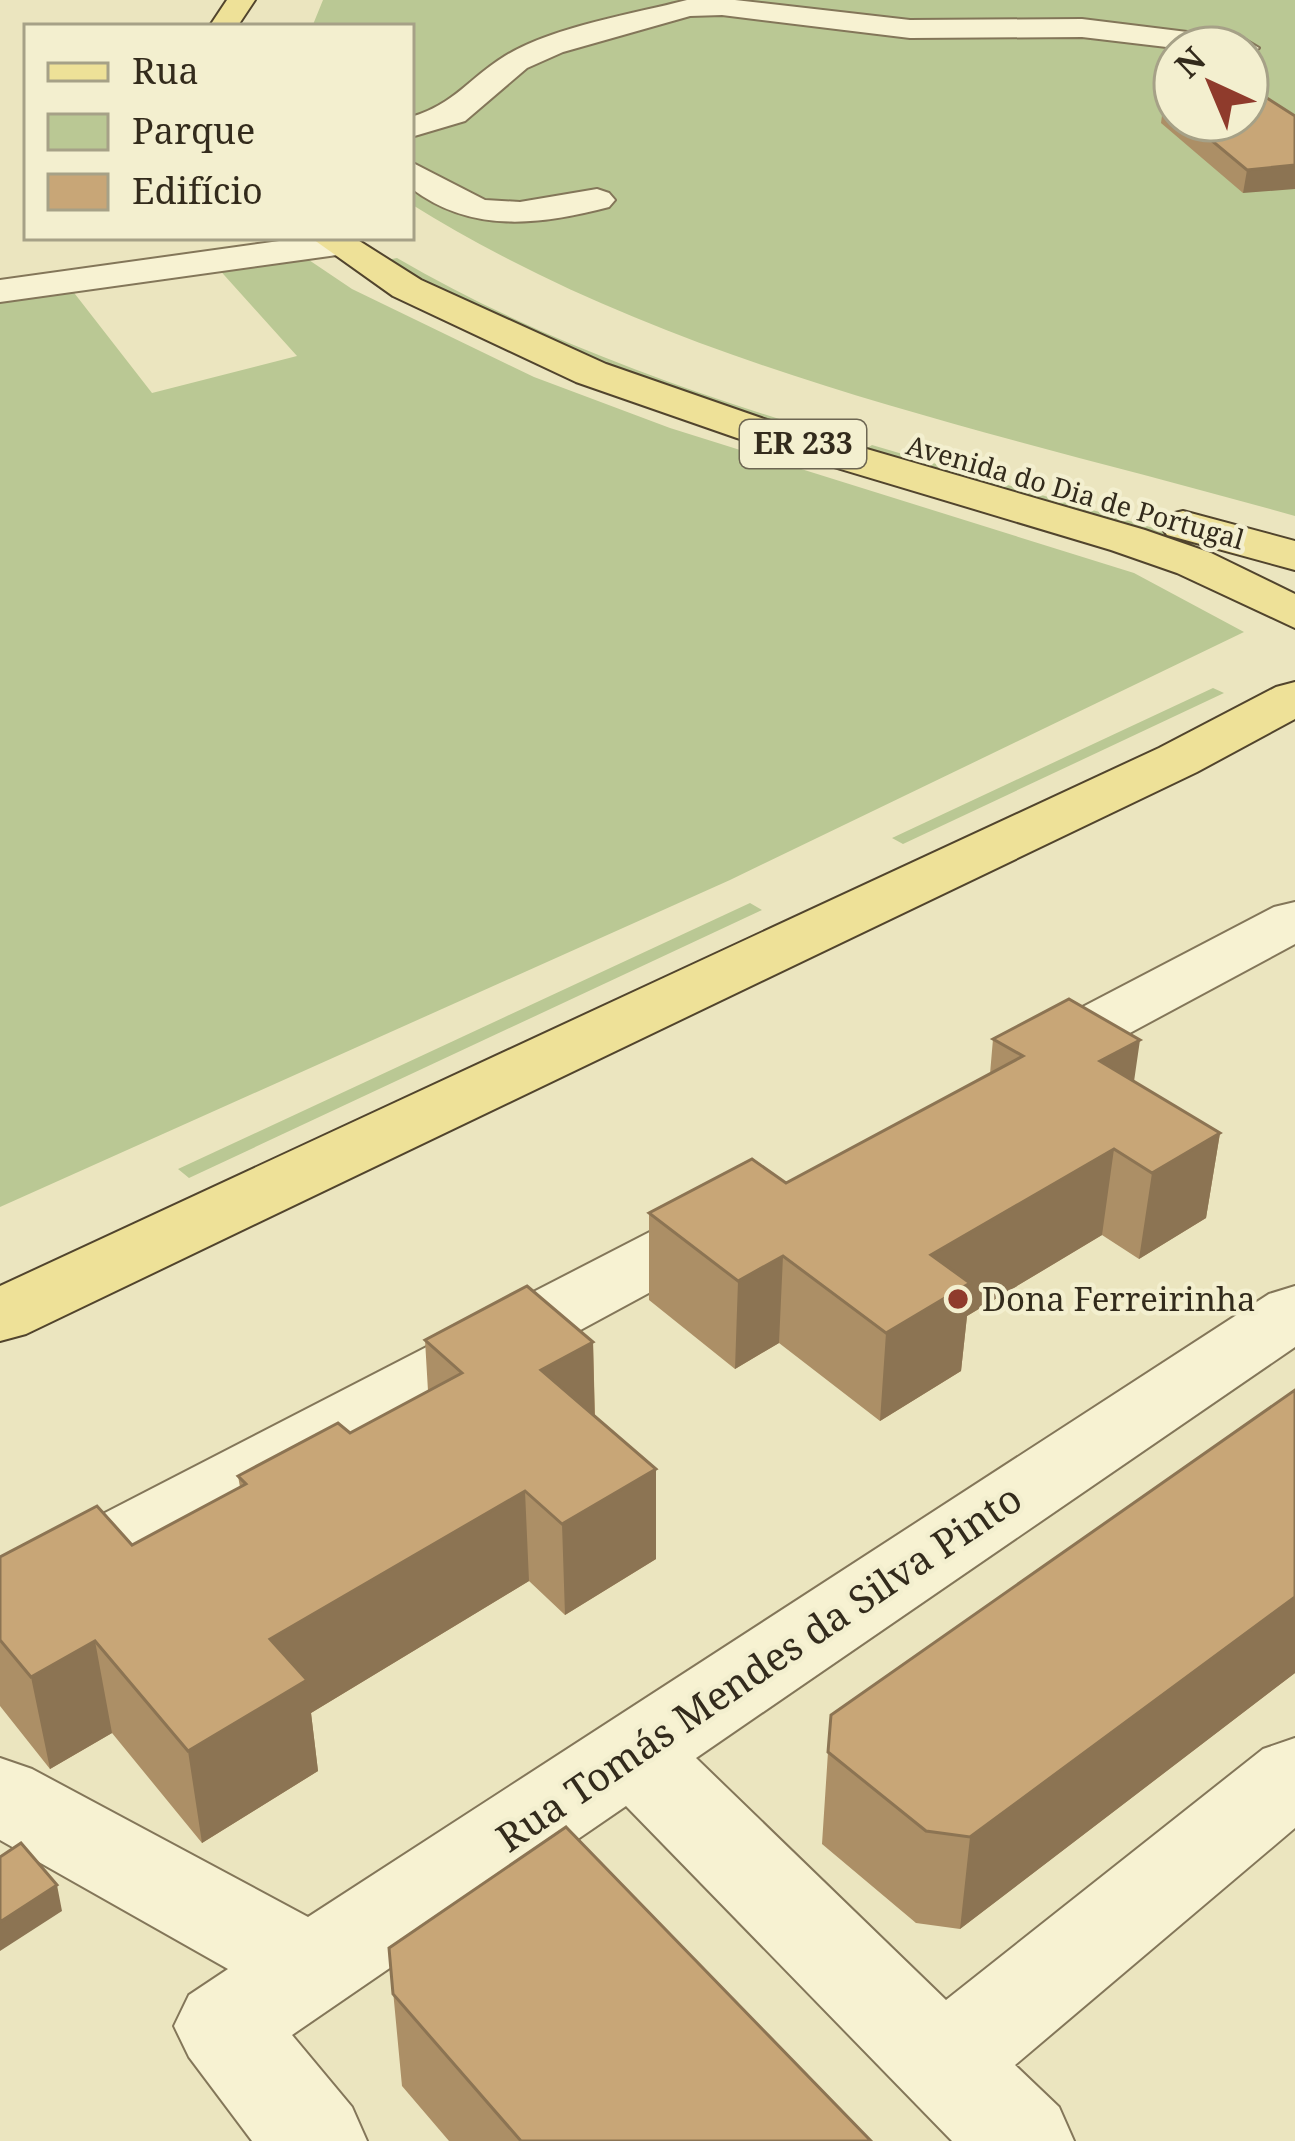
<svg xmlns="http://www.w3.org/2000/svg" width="1295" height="2141" font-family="'Noto Serif',serif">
<rect width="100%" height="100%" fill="#ebe5bf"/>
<!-- green -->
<path fill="#bac894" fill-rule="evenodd" d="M323 0H1295V516C995 431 679 371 411 204V27H312ZM1175 48H1247V120H1175Z
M303 256 352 289 534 377 670 428 1134 573 1244 632 730 880 0 1207V295L68 285 152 393 297 356 216 266Z
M397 258C534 338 684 390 836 437L830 440C677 393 526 340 387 260Z
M872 445 1201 542 1191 547 864 450Z
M1213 688 1224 693 903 844 892 838Z
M750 903 762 910 189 1178 178 1169Z"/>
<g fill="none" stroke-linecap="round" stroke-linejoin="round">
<defs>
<path id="minor" d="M687 0H735L910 20 1082 19 1244 39 1259 48 1247 56V48H1175L1082 37 910 38 722 15 690 16 563 52 527 68 465 121 411 137V117C455 104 469 78 505 56 552 27 633 14 687 0Z
M411 162 485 200 520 202 597 189 609 193 615 200 609 207C540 225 471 234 411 188Z
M308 237H350L355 244 350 252 337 255 0 302V280Z
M1295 902V944L1050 1076 1027 1082 1004 1076 994 1062 1004 1048 1274 907Z
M729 1197 754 1204 765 1220 754 1236 30 1628 0 1637V1567L704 1204Z
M1295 1286V1347L696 1758 946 2000 1263 1749 1295 1738V1828L1015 2065 1059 2107 1074 2141H952L626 1806 292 2035 352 2107 367 2141H252L189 2057 174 2026 189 1995 228 1969 0 1840V1758L32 1769 308 1917 1269 1294Z"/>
<path id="major" d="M227 0H255L237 27H209Z
M310 237H353L421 280 606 364 767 420 1145 530 1211 553 1295 594V628L1177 573 1111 550 737 438 576 382 393 296Z
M1183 511 1295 541V570L1167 535 1160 525 1167 515Z
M1295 682V719L1197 772 26 1334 0 1341V1286L1159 748 1276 687Z"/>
</defs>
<!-- minor casing -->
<use href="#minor" stroke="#837659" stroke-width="4"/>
<!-- major casing -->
<use href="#major" stroke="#51442d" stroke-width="4"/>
<!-- minor -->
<use href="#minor" fill="#f7f2d2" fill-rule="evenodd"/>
<!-- major -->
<use href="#major" fill="#eee198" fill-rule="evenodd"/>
</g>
<!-- wall -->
<path fill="#ac8f66" d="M1175 99V120H1247L1295 116 1243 193 1161 123 1164 101Z
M993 1039 1134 1081 1220 1133 1206 1218 1139 1259 1102 1235 967 1316 961 1371 880 1421 779 1343 735 1369 649 1300V1213L786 1183 990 1074Z
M425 1340 593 1342 595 1416 656 1559 565 1615 529 1581 311 1713 318 1771 202 1843 112 1733 50 1769 0 1706V1557L132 1545 240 1487 238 1476 350 1433 428 1391Z
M1295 1390V1673L960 1929 916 1923 822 1844 828 1752Z
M389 1948 871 2141H449L402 2086Z"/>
<!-- shaded-wall -->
<path fill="#8c7453" d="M1295 165V189L1243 193 1247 170Z
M1140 1040 1128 1123 1100 1061Z
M1220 1133 1206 1218 1139 1259 1152 1173Z
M1114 1149 1102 1235 967 1316 961 1371 880 1421 886 1333 931 1255Z
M783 1256 779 1343 735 1369 738 1281Z
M593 1342 595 1431 541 1370Z
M656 1469V1559L565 1615 562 1524Z
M525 1491 529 1581 311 1713 318 1771 202 1843 188 1751 270 1639Z
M1295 1597V1673L960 1929 970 1837Z
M95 1641 112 1733 50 1769 31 1677Z
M57 1885 62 1911 0 1951V1922Z"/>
<!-- building -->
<path fill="#c8a677" stroke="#8c7453" stroke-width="3" d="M1256 91 1295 116V165L1247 170 1187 120H1247V92Z
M1175 99V110L1164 101Z
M1069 999 1140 1040 1100 1061 1220 1133 1152 1173 1114 1149 931 1255 970 1283 886 1333 783 1256 738 1281 649 1213 752 1159 786 1183 1023 1056 993 1039Z
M527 1286 593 1342 541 1370 656 1469 562 1524 525 1491 270 1639 307 1680 188 1751 95 1641 31 1677 0 1640V1557L97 1506 132 1545 246 1484 238 1476 338 1423 350 1433 462 1373 425 1340Z
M1295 1390V1597L970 1837 926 1831 828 1752 831 1715Z
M566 1827 871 2141H521L393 1994 389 1948Z
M21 1843 57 1885 0 1922V1857Z"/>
<!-- markers -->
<circle fill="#8f3b2c" stroke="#f3efcf" stroke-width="4.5" cx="958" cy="1299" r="12"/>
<g text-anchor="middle" stroke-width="9" stroke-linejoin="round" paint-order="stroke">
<!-- far-street labels -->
<g font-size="27" fill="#332b1c" stroke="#f3efcf">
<text transform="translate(1075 493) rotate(16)" y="9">Avenida do Dia de Portugal</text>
</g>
<!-- shield labels -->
<rect fill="#f3efcf" stroke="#6d6652" stroke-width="3" x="740" y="420" width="126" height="48" rx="9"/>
<g font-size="30" font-weight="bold" fill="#332b1c">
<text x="803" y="454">ER 233</text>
</g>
<!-- poi labels -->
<g font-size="33" fill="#332b1c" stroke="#f3efcf" text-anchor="start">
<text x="982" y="1311">Dona Ferreirinha</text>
</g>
<!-- near-street labels -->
<g font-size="39" fill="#332b1c" stroke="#f3efcf">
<text transform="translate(759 1668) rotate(-34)" y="14">Rua Tomás Mendes da Silva Pinto</text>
</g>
</g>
<!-- legend -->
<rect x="24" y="24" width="390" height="216" fill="#f3efcf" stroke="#a6a187" stroke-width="3"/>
<rect x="48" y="63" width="60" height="18" fill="#eee198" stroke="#a6a187" stroke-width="3"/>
<text x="132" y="84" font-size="36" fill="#332b1c">Rua</text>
<rect x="48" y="114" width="60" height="36" fill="#bac894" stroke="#a6a187" stroke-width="3"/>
<text x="132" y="144" font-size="36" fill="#332b1c">Parque</text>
<rect x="48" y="174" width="60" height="36" fill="#c8a677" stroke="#a6a187" stroke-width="3"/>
<text x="132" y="204" font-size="36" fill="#332b1c">Edifício</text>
<!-- north arrow -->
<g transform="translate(1211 84) rotate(316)"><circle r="57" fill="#f3efcf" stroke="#a6a187" stroke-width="3"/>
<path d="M0-9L21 45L0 30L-21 45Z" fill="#8f3b2c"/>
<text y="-18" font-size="33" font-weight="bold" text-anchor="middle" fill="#332b1c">N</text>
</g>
</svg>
